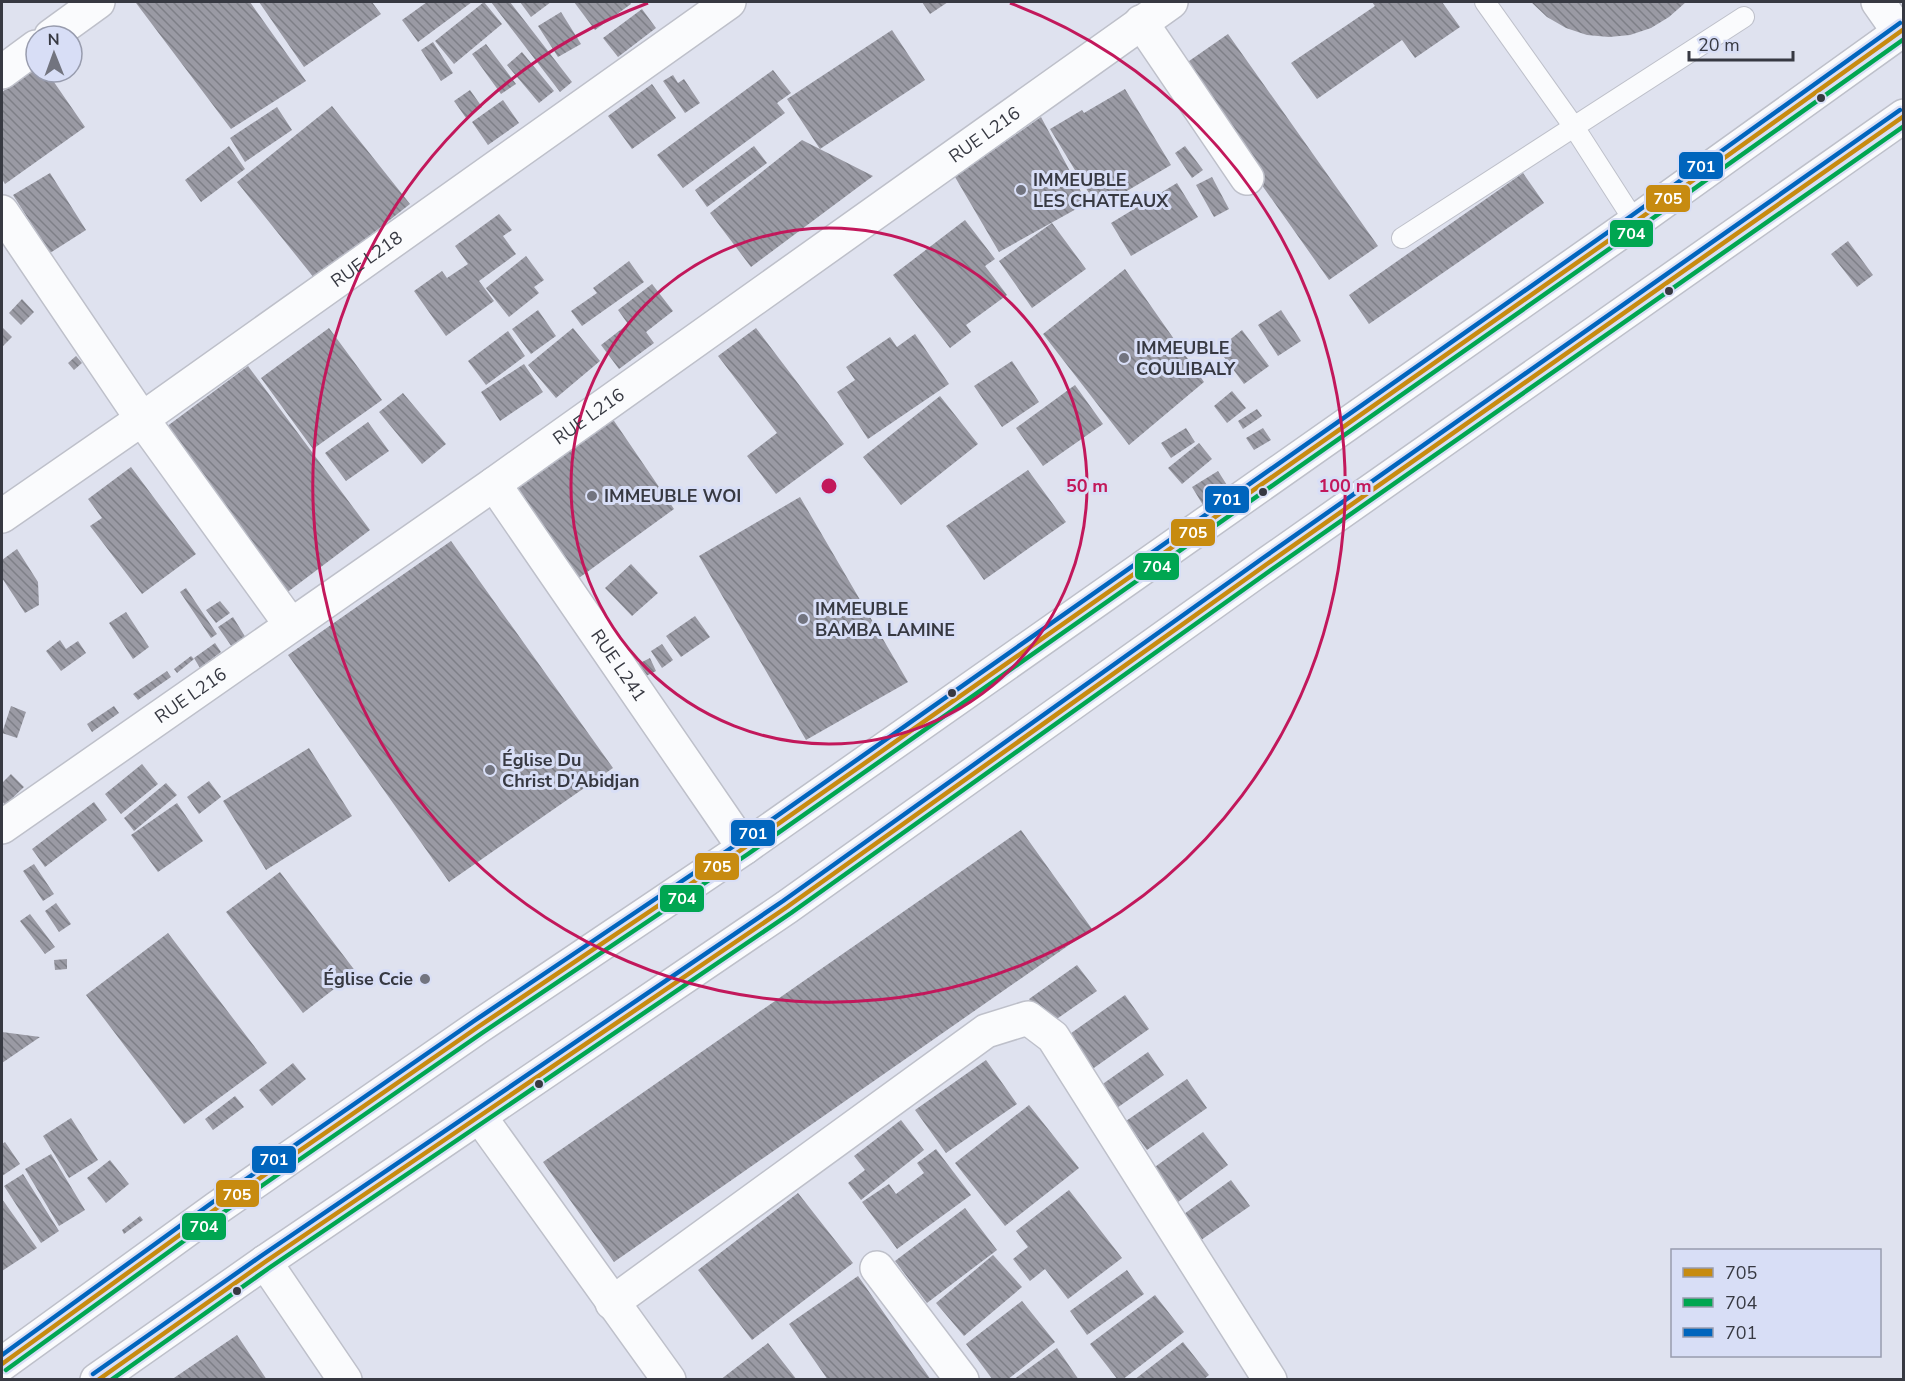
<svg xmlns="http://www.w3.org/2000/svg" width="1905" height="1381" font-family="'Nunito Sans',sans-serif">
<defs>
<pattern id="building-back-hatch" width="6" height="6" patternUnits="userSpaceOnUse" patternTransform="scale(1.5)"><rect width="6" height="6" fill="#9a9aa4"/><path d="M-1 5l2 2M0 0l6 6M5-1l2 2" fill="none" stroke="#7e7f87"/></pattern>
</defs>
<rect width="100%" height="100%" fill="#dfe2ef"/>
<!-- building -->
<path fill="url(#building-back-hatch)" d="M138 2H250L306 81 231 129 136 3Z
M259 2H372L381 14 304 67Z
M427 2H472L418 42 402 20Z
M484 2 502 24 454 64 435 41Z
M491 2H510L572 82 560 92Z
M520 2H551L531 17Z
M574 2H630L631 4 595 30Z
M922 2H948L930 14Z
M1372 2H1442L1460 27 1415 58 1402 40 1317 99 1291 63 1375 6Z
M1531 2H1686L1669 17 1651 28 1630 35 1609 37 1587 35 1566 28 1547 17Z
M642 9 656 28 618 57 603 38Z
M561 12 581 44 558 57 538 26Z
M892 30 925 80 820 149 787 99Z
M1228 34 1378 246 1329 280 1179 68Z
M433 42 453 73 441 81 421 50Z
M486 44 516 84 501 94 472 54Z
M522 52 554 91 539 103 507 65Z
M36 68V72H47L85 127 5 184 2 179V92Z
M773 70 791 93 777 103 785 113 683 188 657 155Z
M673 75 678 83 684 79 700 103 685 113 663 81Z
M652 84 676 118 632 149 608 116Z
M1125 89 1171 165 1098 208 1050 129 1082 110 1084 113Z
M470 90 482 107 466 118 454 101Z
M503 100 519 123 488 145 472 122Z
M332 106 410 204 315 279 237 182Z
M277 107 292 130 245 162 230 138Z
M1041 117 1087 203 999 252 955 177Z
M802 140 873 176 751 267 710 213Z
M229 146 245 169 201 202 185 180Z
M754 146 767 163 707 207 695 190Z
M1185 146 1203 170 1192 178 1175 153Z
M50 173 86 230 50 253 13 195Z
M1523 173 1544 203 1369 324 1349 295Z
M1212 177 1229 209 1214 217 1196 185Z
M1177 183 1198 217 1131 256 1111 223Z
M499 214 512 230 503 236 516 254 479 281 494 301 446 336 414 291 442 271 447 278 468 264 455 246Z
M965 220 995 259 985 266 1007 295 966 325 971 332 950 348 893 275Z
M1052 223 1086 269 1032 308 999 261Z
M1848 241 1873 275 1857 287 1831 254Z
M526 256 544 280 534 287 539 293 509 317 486 288Z
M629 261 644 282 582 326 571 311 597 293 593 288Z
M1125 269 1204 382 1129 445 1043 334Z
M652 284 673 311 646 332 654 343 619 369 601 345 628 324 618 310Z
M22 299 34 312 21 325 9 313Z
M538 310 556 336 531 354 512 329Z
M1281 310 1301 341 1278 356 1258 325Z
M2 327 12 337 2 347Z
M329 328 382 400 313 449 261 378Z
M573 328 600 361 556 398 528 365Z
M756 328 844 444 776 494 747 456 777 433 718 356Z
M1242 330 1269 366 1244 384 1218 349Z
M508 331 525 356 486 385 468 361Z
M915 334 949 384 868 439 837 392 855 380 846 367 890 337 897 347Z
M76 356 82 363 74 370 68 363Z
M1012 361 1039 402 1002 427 974 386Z
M524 364 543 392 500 421 481 392Z
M248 366 370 530 285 594 162 430Z
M1075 385 1103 424 1043 466 1016 428Z
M1232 391 1246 408 1227 423 1214 406Z
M403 393 446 444 422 464 379 412Z
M940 396 978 444 901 505 863 457Z
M1257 409 1262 416 1243 429 1238 421Z
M610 415 674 509 572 583 510 483Z
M368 422 389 451 346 481 325 453Z
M1186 428 1195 442 1171 458 1161 443Z
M1263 428 1271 440 1254 450 1246 438Z
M1199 443 1212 459 1182 484 1168 468Z
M131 467 196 554 142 594 90 526 102 518 88 499Z
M1028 470 1066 522 984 580 946 526Z
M1218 471 1232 493 1206 510 1192 487Z
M800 497 908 682 806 740 699 556Z
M451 541 613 768 449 882 288 655Z
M17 549 38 582 39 605 25 613 2 578V560Z
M631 564 658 593 632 616 605 588Z
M186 588 217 634 211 638 180 592Z
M220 601 230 613 216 623 206 610Z
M126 612 149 647 133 659 109 623Z
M695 616 710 637 681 657 666 636Z
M233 617 246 638 232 647 218 627Z
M60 640 66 649 78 641 86 653 61 671 46 651Z
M215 643 221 652 200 668 194 658Z
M662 644 673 660 662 668 651 651Z
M191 656 194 659 177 673 174 669Z
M650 658 656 671 642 678 636 665Z
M167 671 171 677 138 700 133 694Z
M11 706 26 712 17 738 2 733Z
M114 706 119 713 92 732 87 724Z
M309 748 352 816 266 870 223 801Z
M142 764 158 784 121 814 105 794Z
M11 774 24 787 5 805 2 801V783Z
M209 781 221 797 199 814 187 797Z
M166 783 177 795 134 831 124 818Z
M94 802 107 820 45 867 32 849Z
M177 803 203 841 158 872 131 835Z
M1021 830 1092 929 614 1262 543 1162Z
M34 864 54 894 43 901 23 871Z
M280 872 356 972 303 1013 226 912Z
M56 903 71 924 59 932 45 911Z
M30 914 55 947 45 954 20 921Z
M168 933 267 1063 184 1124 86 995Z
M67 959V969L55 970 54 960Z
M1077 965 1097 991 1048 1025 1029 999Z
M1125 995 1149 1029 1091 1070 1067 1036Z
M2 1032 40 1037 2 1063Z
M1148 1052 1164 1075 1114 1110 1097 1088Z
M986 1060 1017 1104 946 1153 915 1110Z
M293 1063 306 1079 272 1106 259 1090Z
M1187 1079 1207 1108 1147 1150 1126 1121Z
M235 1096 244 1107 213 1130 205 1119Z
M1029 1105 1079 1168 1005 1226 955 1163Z
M71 1118 98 1160 69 1178 43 1136Z
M901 1120 924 1150 861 1200 848 1183 865 1170 854 1156Z
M1203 1132 1228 1165 1174 1205 1148 1172Z
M5 1142 20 1164 2 1176V1144Z
M936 1149 971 1195 897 1249 862 1202 889 1184 896 1194 924 1173 917 1163Z
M51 1154 85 1210 59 1226 25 1169Z
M110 1160 129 1184 106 1203 87 1178Z
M23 1174 59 1231 41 1243 4 1186Z
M1231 1180 1250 1206 1191 1247 1173 1222Z
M1069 1190 1122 1258 1068 1299 1045 1269 1030 1281 1013 1259 1028 1247 1016 1231Z
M798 1193 853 1263 752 1340 698 1270Z
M2 1199 37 1248 2 1271Z
M965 1208 997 1250 927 1303 895 1261Z
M140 1216 143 1220 124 1234 122 1230Z
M993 1255 1022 1287 964 1336 936 1303Z
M1127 1270 1144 1294 1087 1335 1070 1311Z
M858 1276 931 1380H828L789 1324Z
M1155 1295 1184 1332 1122 1380H1118L1090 1344Z
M1022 1301 1055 1342 1007 1380H993L966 1344Z
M237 1335 267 1380H171Z
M1183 1342 1209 1375 1203 1380H1134Z
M768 1343 797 1380H720Z
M1057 1348 1079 1380H1013Z"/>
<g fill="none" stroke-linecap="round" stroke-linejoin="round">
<defs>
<path id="lane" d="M1485 2 1574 127 1635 222
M1402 238 1744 17"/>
<g id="street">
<path d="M1878 2 1899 32"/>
<path d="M1141 22 1247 178"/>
<path d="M51 36 98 2"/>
<path d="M2 72 36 47"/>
<path d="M2 212 142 419 291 625"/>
<path id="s1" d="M494 484 744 848"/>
<path id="s2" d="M2 516 142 419 729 2"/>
<path id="s3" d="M2 827 494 484 1171 2"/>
<path d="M480 1117 669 1380"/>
<path d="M265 1262 345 1380"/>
<path d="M877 1268 962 1380"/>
<path d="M612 1303 986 1031 1028 1018 1053 1037 1270 1380"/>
</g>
<path id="secondary" d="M2 1364 217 1208 478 1027 744 848 1635 222 1904 29
M97 1380 265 1262 787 907 1267 564 1904 116"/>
</defs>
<!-- lane casing -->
<use href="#lane" stroke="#bec0ca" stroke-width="22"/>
<!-- street casing -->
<use href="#street" stroke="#bec0ca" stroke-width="36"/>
<!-- secondary casing -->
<use href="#secondary" stroke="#bec0ca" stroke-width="36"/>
<!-- lane -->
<use href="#lane" stroke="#fafbfd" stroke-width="20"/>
<!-- street -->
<use href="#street" stroke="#fafbfd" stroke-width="33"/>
<!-- secondary -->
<use href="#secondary" stroke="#fafbfd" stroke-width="33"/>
<defs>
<path id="bus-1" d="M2 1364 217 1208 478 1027 744 848 1635 222 1904 29
M98 1380 265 1262 787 907 1267 564 1904 116"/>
<path id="bus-2" d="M6 1370 221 1214 482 1033 748 854 1639 228 1904 39
M111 1380 269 1268 791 913 1271 570 1904 126"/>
<path id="bus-3" d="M2 1355 213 1202 474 1021 740 842 1631 216 1900 23
M93 1374 261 1256 783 901 1263 558 1900 110"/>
</defs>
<!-- bus-1 casing -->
<use href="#bus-1" stroke="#d8def6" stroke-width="9"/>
<!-- bus-2 casing -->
<use href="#bus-2" stroke="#d8def6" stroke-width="9"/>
<!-- bus-3 casing -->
<use href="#bus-3" stroke="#d8def6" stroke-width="9"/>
<!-- bus-1 -->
<use href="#bus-1" stroke="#c78b10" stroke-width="4.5"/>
<!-- bus-2 -->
<use href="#bus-2" stroke="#00a651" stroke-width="4.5"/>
<!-- bus-3 -->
<use href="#bus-3" stroke="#0065bd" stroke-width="4.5"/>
</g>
<!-- distance rings -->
<g fill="none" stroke="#c2185b" stroke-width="3">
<circle cx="829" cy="486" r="258"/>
<path d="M1010 3A516 516 0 1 1 648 3"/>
</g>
<!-- markers -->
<g fill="#373942" stroke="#d8def6" stroke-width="2">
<circle cx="1821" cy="98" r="5"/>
<circle cx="1669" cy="291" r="5"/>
<circle cx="1263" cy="492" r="5"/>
<circle cx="952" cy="693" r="5"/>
<circle cx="539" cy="1084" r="5"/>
<circle cx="237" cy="1291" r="5"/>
</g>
<g fill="#72747f" stroke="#d8def6" stroke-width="2">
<circle cx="1021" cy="190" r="6"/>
<circle cx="1124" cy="358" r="6"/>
<circle cx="592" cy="496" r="6"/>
<circle cx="803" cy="619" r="6"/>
<circle cx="490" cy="770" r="6"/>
<circle cx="425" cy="979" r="6"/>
</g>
<g text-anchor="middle" stroke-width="6" stroke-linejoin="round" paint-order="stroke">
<!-- street labels -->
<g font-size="18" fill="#373942" stroke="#d8def6">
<text dy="6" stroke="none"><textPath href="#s3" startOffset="1202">RUE L216</textPath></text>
<text dy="6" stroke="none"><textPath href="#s2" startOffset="446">RUE L218</textPath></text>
<text dy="6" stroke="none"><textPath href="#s3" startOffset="716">RUE L216</textPath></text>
<text dy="6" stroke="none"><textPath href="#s1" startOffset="220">RUE L241</textPath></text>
<text dy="6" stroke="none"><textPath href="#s3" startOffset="230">RUE L216</textPath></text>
</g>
<!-- poi labels -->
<g font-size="18" font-weight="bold" fill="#373942" stroke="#d8def6" text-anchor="start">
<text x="1033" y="186">IMMEUBLE<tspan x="1033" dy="21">LES CHATEAUX</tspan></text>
<text x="1136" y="354">IMMEUBLE<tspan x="1136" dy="21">COULIBALY</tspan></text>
<text x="604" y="502">IMMEUBLE WOI</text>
<text x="815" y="615">IMMEUBLE<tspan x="815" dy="21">BAMBA LAMINE</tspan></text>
<text x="502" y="766">Église Du<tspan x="502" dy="21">Christ D'Abidjan</tspan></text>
<text x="413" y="985" text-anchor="end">Église Ccie</text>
</g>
</g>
<circle cx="829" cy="486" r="9" fill="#c2185b" stroke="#d8def6" stroke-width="3"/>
<g font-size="18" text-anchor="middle" font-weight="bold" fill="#c2185b" stroke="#d8def6" stroke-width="6" stroke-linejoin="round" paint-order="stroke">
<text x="1087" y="492">50 m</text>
<text x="1345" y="492">100 m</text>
</g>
<g stroke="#d8def6" stroke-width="2">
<rect x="1678" y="151" width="46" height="29" rx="6" fill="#0065bd"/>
<rect x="1645" y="184" width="46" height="29" rx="6" fill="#c78b10"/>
<rect x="1609" y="219" width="45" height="29" rx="6" fill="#00a651"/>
<rect x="1204" y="485" width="46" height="29" rx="6" fill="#0065bd"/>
<rect x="1170" y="518" width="46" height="29" rx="6" fill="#c78b10"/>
<rect x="1134" y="552" width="46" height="29" rx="6" fill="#00a651"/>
<rect x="730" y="819" width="46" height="28" rx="6" fill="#0065bd"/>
<rect x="694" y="852" width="46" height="29" rx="6" fill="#c78b10"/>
<rect x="659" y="884" width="46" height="29" rx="6" fill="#00a651"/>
<rect x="251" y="1145" width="46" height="29" rx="6" fill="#0065bd"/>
<rect x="215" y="1179" width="45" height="29" rx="6" fill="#c78b10"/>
<rect x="181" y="1212" width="46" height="29" rx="6" fill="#00a651"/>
</g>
<g font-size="16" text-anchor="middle" font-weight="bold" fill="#fff">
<text x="1701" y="172">701</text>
<text x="1668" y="204">705</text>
<text x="1631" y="239">704</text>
<text x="1227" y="505">701</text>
<text x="1193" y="538">705</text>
<text x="1157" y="572">704</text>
<text x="753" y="839">701</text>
<text x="717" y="872">705</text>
<text x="682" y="904">704</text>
<text x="274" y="1165">701</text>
<text x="237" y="1200">705</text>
<text x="204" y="1232">704</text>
</g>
<!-- border -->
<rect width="1905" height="1381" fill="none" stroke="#373942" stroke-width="6"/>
<!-- legend -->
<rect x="1671" y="1249" width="210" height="108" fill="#d8def6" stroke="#989cae" stroke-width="1.5"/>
<rect x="1683" y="1268" width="30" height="9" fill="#c78b10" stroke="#989cae" stroke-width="1.5"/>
<text x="1725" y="1279" font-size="18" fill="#373942">705</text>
<rect x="1683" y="1298" width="30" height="9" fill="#00a651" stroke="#989cae" stroke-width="1.5"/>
<text x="1725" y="1309" font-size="18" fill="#373942">704</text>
<rect x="1683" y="1328" width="30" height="9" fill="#0065bd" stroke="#989cae" stroke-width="1.5"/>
<text x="1725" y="1339" font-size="18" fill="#373942">701</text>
<!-- north arrow -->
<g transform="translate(54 54) rotate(359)"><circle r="28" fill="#d8def6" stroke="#989cae" stroke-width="1.5"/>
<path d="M0-4.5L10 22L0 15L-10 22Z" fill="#72747f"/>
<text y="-9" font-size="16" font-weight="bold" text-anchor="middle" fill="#373942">N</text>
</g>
<!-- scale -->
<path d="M1689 51v9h104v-9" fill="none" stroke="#373942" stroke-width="3"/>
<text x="1698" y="51" font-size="18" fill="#373942" stroke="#d8def6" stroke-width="4.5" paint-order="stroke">20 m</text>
</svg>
